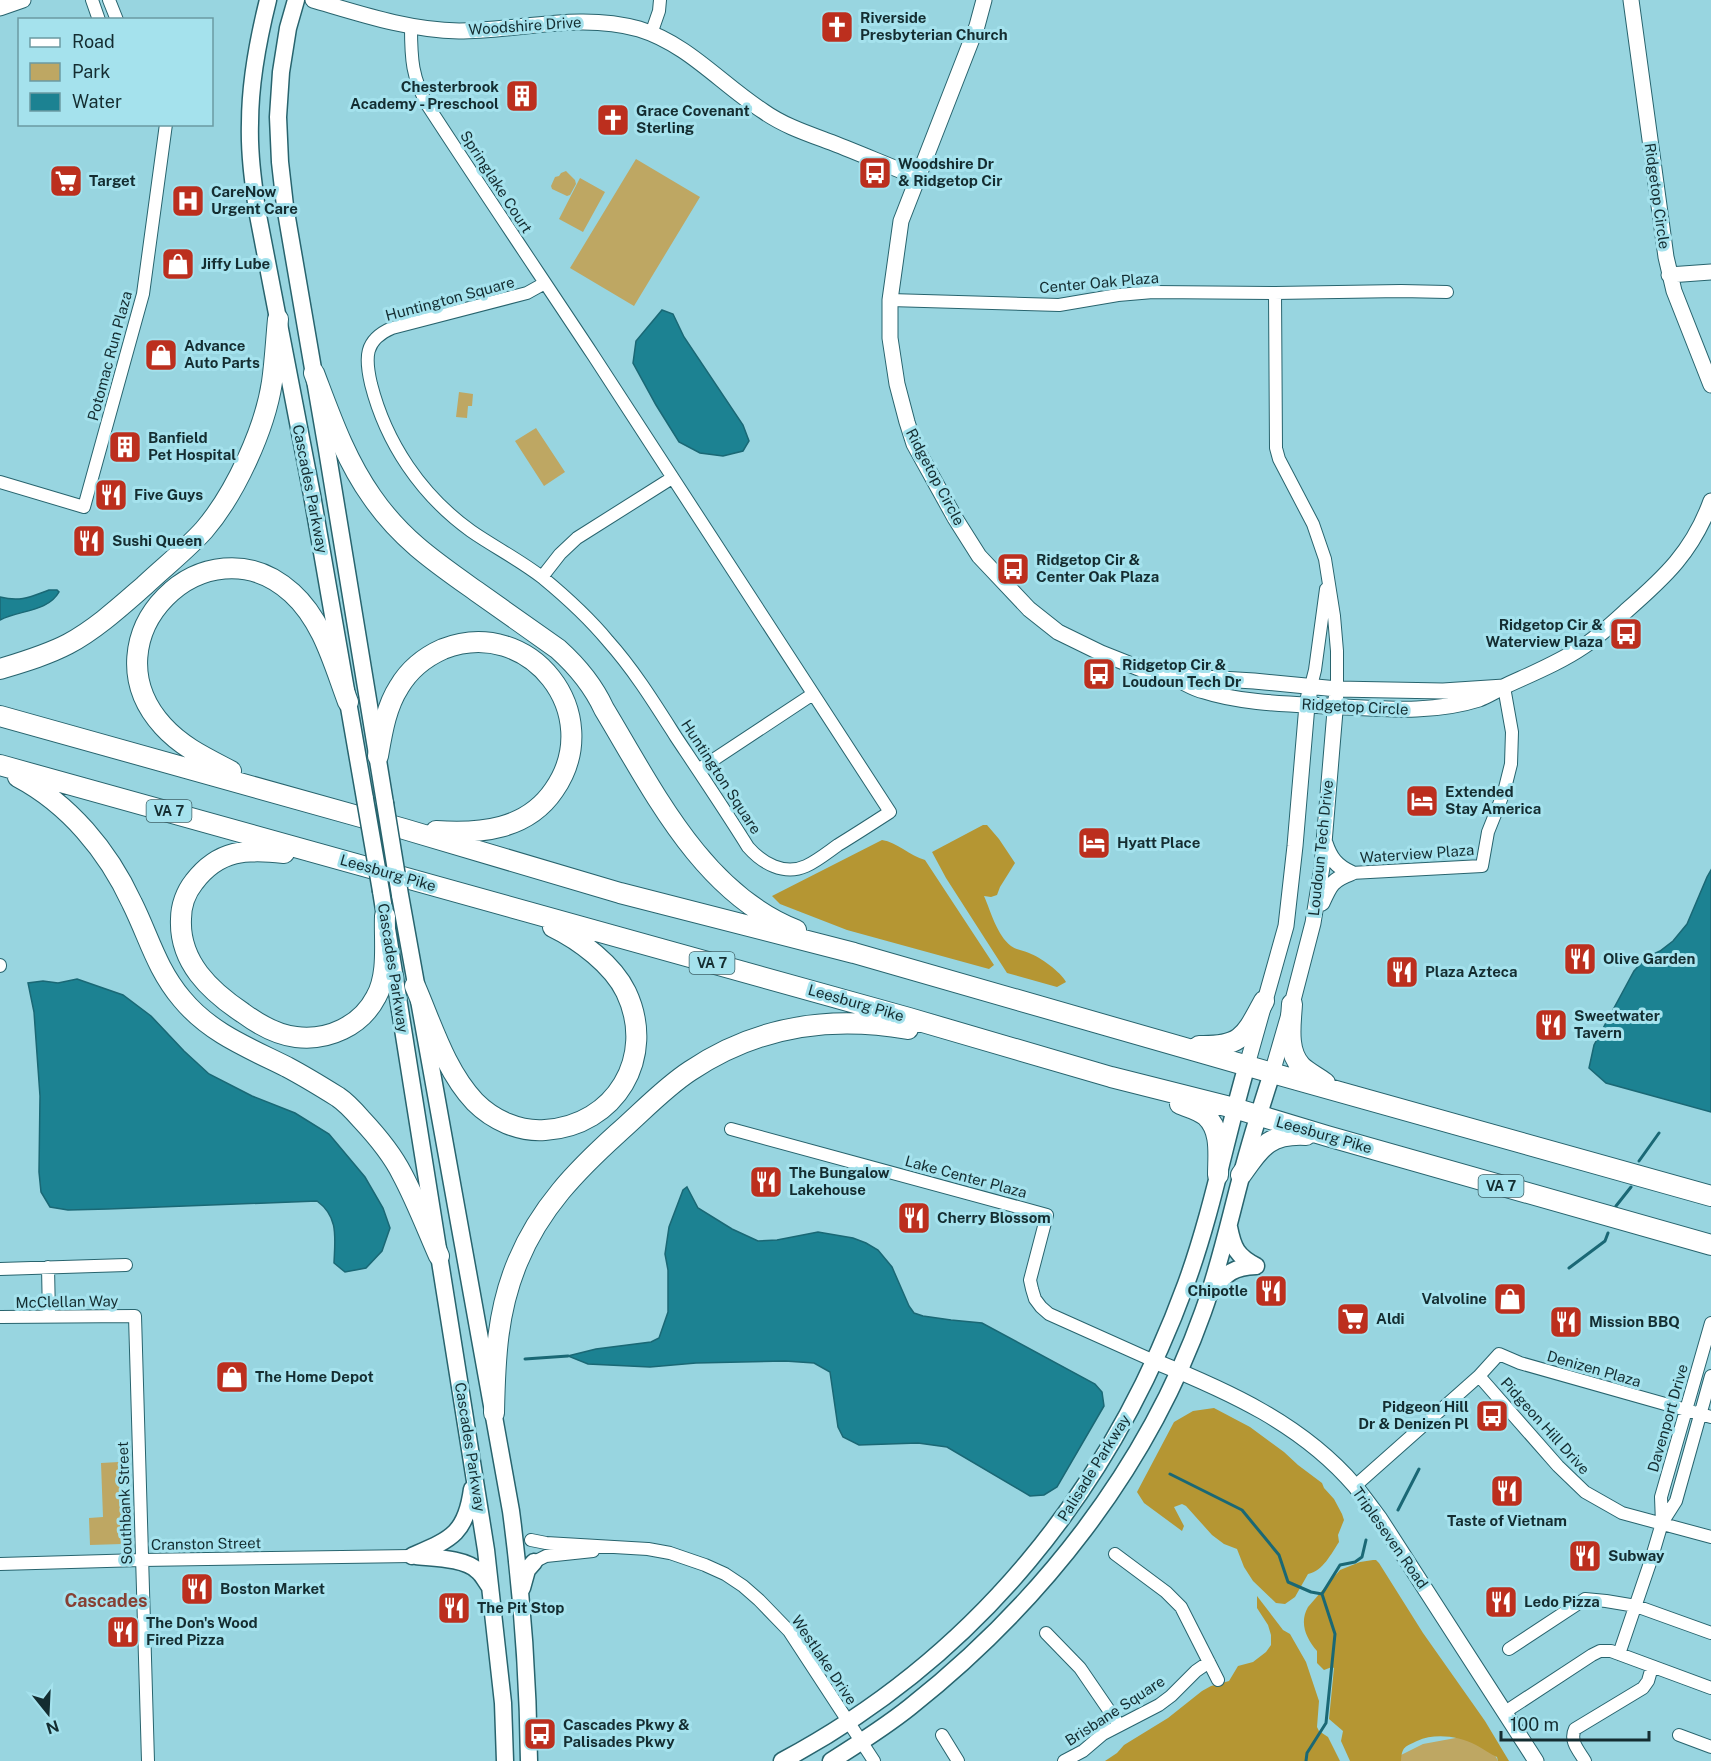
<svg xmlns="http://www.w3.org/2000/svg" width="1711" height="1761" font-family="'Public Sans',sans-serif">
<rect width="100%" height="100%" fill="#98d5e0"/>
<!-- green -->
<path fill="#bea763" d="M636 159 700 197 634 306 570 268Z
M566 171 575 180 576 184 570 195 567 196 552 189 551 186 555 177 559 176 561 173Z
M580 178 605 192 583 232 559 219Z
M459 392 473 394 472 406H468L467 418 456 417Z
M536 428 565 472 544 486 515 441Z
M119 1462 122 1544 90 1545 89 1518 103 1517 101 1463Z
M1461 1737 1493 1751 1498 1761H1400L1399 1756 1423 1744Z"/>
<!-- forest -->
<path fill="#b59633" d="M983 825H987L999 839 1015 863 1000 887 997 895 991 897 984 896C991 912 997 935 1011 946 1016 950 1023 950 1029 953 1040 957 1061 972 1066 982L1057 987 1007 973 946 878 932 852Z
M882 840C897 842 910 856 925 860L994 965 989 969 847 930 780 904 772 896Z
M1214 1408 1250 1427 1284 1452 1298 1465 1322 1483 1324 1488 1334 1499 1342 1514 1344 1520 1338 1535 1339 1542C1331 1554 1323 1571 1308 1574L1295 1597 1285 1604 1276 1603 1253 1581 1244 1567 1237 1549 1224 1544 1212 1535 1186 1506 1182 1504 1174 1507 1184 1526 1182 1531 1144 1503 1137 1492 1174 1422 1193 1411Z
M1373 1560H1376L1379 1563 1423 1633 1485 1721 1509 1761H1498L1497 1757C1490 1754 1484 1749 1476 1745 1458 1736 1435 1733 1417 1741 1405 1747 1402 1746 1401 1761H1350L1341 1741 1343 1731 1329 1719 1334 1668 1332 1667 1324 1670 1317 1663V1651C1306 1638 1299 1623 1308 1607L1340 1570 1360 1562Z
M1257 1596 1283 1630 1290 1634 1306 1662 1319 1701 1317 1727 1319 1731 1328 1737 1340 1761H1105L1117 1753 1124 1745 1168 1718 1202 1691 1211 1686 1229 1681 1238 1666 1253 1662 1266 1652 1271 1645V1635L1268 1625 1257 1608Z"/>
<!-- water -->
<path fill="#1c8292" stroke="#1a6875" stroke-width="1.5" d="M662 310 673 314 684 337 743 425 749 441 743 451 723 456 700 453 679 442 656 405 633 363 636 341Z
M49 590H57L59 592C48 612 19 610 0 620V597C21 602 30 597 49 590Z
M1711 870V1112L1606 1083 1589 1068 1594 1045 1634 971 1647 957 1660 951 1673 941 1687 924 1707 877Z
M77 979 123 995 151 1016 184 1051 209 1074 252 1096 295 1113 329 1134 365 1177 383 1208 390 1228 382 1251 366 1268 345 1272 334 1263C335 1238 339 1217 317 1201L108 1209 68 1210 50 1207 41 1192 39 1172 40 1096 34 1012 28 983 43 981 58 983Z
M687 1187 698 1208 732 1229 758 1241 777 1240 818 1232 853 1238 866 1243 878 1250 892 1267 909 1306 914 1313 923 1316 951 1320 982 1323 1095 1384 1102 1392 1104 1406 1057 1487 1044 1495 1030 1496 947 1447 918 1443 859 1445 843 1437 838 1427 830 1372 814 1363 785 1361 696 1363 650 1367 588 1364 568 1356 596 1349 651 1342 659 1338 668 1312V1270L665 1254 669 1227 683 1190Z"/>
<g fill="none" stroke-linecap="round" stroke-linejoin="round">
<!-- stream -->
<path stroke="#1a6875" stroke-width="3" d="M1639 1161 1659 1133
M1616 1206 1631 1187
M1569 1268 1605 1241 1608 1233
M525 1359 568 1356
M1170 1474 1242 1510 1279 1555 1288 1582 1311 1592 1322 1594
M1398 1510 1419 1469
M1306 1761 1307 1753 1326 1723 1335 1634 1322 1594 1340 1565 1355 1562 1362 1557 1366 1540"/>
<defs>
<path id="minor" d="M92 0 99 20
M109 0 117 20
M411 27C411 59 412 78 428 106 482 189 538 272 593 355L890 812C873 823 856 834 838 845 828 852 817 861 806 866 784 876 762 863 748 847 725 810 700 773 676 737 655 704 634 670 608 641 589 618 566 597 543 578 520 560 494 547 471 531 421 495 386 443 371 384 365 358 364 340 392 328L527 293 545 283
M651 34 659 11 660 0
M1275 293 1276 448 1279 459 1313 524 1325 559 1334 616 1337 651V689
M890 300 1059 305 1118 295 1153 292 1275 293 1401 291 1447 292
M0 482 84 507 143 294 166 124
M542 577 560 554 577 538 672 478
M1311 686 1315 670 1326 589
M698 770 813 694
M1351 873 1482 866 1488 832 1504 792 1511 764 1512 732 1504 687
M0 965V966
M731 1129 1047 1215 1030 1280 1032 1289 1035 1299 1041 1307 1049 1314 1154 1361
M48 1267 49 1317
M0 1269 126 1265
M0 1317 135 1316 148 1761
M1479 1376 1499 1354 1520 1363 1711 1417
M1355 1486 1479 1376 1558 1466 1585 1492 1622 1513 1711 1537
M1662 1523 1661 1497 1711 1323
M531 1540 546 1543 648 1549 670 1553 705 1565 725 1574 743 1586 759 1600 789 1631 874 1761
M1115 1554 1166 1592 1181 1607 1218 1680
M534 1562 546 1556 593 1551
M0 1564 142 1560 412 1556
M1046 1633 1080 1668 1119 1725
M1509 1649 1585 1599 1606 1601 1636 1606 1711 1633
M1619 1654 1651 1560 1662 1523 1676 1501 1711 1376
M1505 1712 1592 1655 1600 1651H1611L1711 1688
M942 1735 958 1761
M1679 1735 1711 1747
M1064 1761 1083 1751 1103 1734 1159 1705 1171 1696 1196 1671 1209 1662
M1585 1761C1579 1751 1569 1741 1575 1729L1643 1688 1648 1681 1652 1667"/>
<path id="tertiary" d="M313 0C361 14 408 30 459 31 519 31 579 12 639 29 688 44 721 84 763 111 784 126 809 134 833 143 861 154 889 166 917 177
M984 0 977 26 901 221 890 300V338L897 384 907 422 914 444 955 518 979 556 1029 609 1058 632 1101 653 1149 672 1171 676 1254 681 1337 689 1443 691 1504 687
M1631 0 1666 257 1674 291 1711 385
M0 8 23 0
M1669 275 1711 272
M1179 680C1187 684 1195 689 1204 691 1240 703 1288 704 1326 706 1377 708 1429 715 1479 699 1487 696 1495 691 1503 687 1531 674 1559 663 1584 646 1599 636 1613 623 1626 611 1665 577 1693 551 1711 501
M1325 843C1330 858 1336 866 1351 873
M1322 903C1330 885 1332 880 1351 873
M1247 1065 1286 926 1295 846 1307 705 1309 695
M1272 1073 1292 1004 1313 923 1322 867 1336 699
M1154 1361C1228 1391 1302 1424 1355 1486 1364 1497 1372 1508 1380 1519L1536 1761"/>
<path id="secondary" d="M268 0C258 40 250 81 250 123 249 152 253 181 257 210L312 495 365 799
M296 0 288 28 281 72 278 117 280 162 285 206 327 450 385 803
M381 891 486 1550 503 1703 505 1761
M400 895 511 1511C522 1594 528 1678 529 1761
M1229 1227C1233 1248 1237 1256 1256 1266
M1212 1290C1227 1273 1233 1267 1256 1266
M412 1556C451 1539 466 1534 472 1489
M416 1556C433 1558 465 1558 478 1571 483 1575 486 1582 490 1587
M522 1588 527 1570 534 1562
M782 1761C977 1657 1111 1489 1186 1284 1212 1213 1226 1137 1247 1065
M831 1761C858 1744 885 1727 910 1707 1040 1604 1147 1469 1203 1312 1219 1268 1229 1222 1241 1177 1250 1142 1261 1107 1272 1073"/>
<path id="trunk" d="M314 373C330 415 345 459 372 497 401 539 435 562 476 591 504 611 531 630 558 649 578 667 593 685 604 709 653 790 702 893 796 930
M0 669C23 662 47 655 68 644 96 629 121 606 144 586 164 567 186 550 204 530 235 494 265 429 272 382 275 361 276 340 278 319
M0 716 404 829 620 893 854 953 1272 1073 1711 1196
M378 756C382 733 386 707 399 687 409 670 425 657 443 649 530 615 607 714 554 790 527 830 480 834 436 831
M0 765 909 1018 1111 1077 1234 1108 1327 1136 1711 1245
M231 771C206 758 182 747 163 726 83 638 206 515 292 593 323 621 334 665 348 702
M18 777C69 804 108 851 132 903 149 937 156 968 182 999 210 1033 249 1048 287 1067 304 1076 322 1087 338 1097 347 1103 354 1111 361 1119 376 1135 392 1154 402 1174 416 1200 427 1229 439 1256
M284 853C247 849 219 849 194 882 186 892 181 906 181 919 179 962 210 991 243 1013 258 1024 278 1035 296 1037 328 1041 361 1026 376 997 389 974 384 941 385 916
M415 986C432 1025 445 1070 475 1102 493 1120 519 1132 545 1130 615 1126 657 1057 626 992 613 965 580 940 553 927
M1292 1004C1291 1023 1286 1050 1301 1066 1307 1072 1317 1077 1325 1083
M1199 1046C1242 1047 1245 1036 1264 1001
M1180 1104C1188 1107 1199 1110 1206 1116 1222 1131 1218 1155 1218 1175
M1241 1175C1261 1147 1269 1133 1306 1135
M494 1413C495 1360 497 1310 518 1261 540 1208 576 1171 618 1133 642 1112 664 1088 690 1071 757 1026 830 1015 908 1029"/>
</defs>
<!-- minor casing -->
<use href="#minor" stroke="#28646e" stroke-width="14"/>
<!-- tertiary casing -->
<use href="#tertiary" stroke="#28646e" stroke-width="17"/>
<!-- secondary casing -->
<use href="#secondary" stroke="#28646e" stroke-width="19"/>
<!-- trunk casing -->
<use href="#trunk" stroke="#28646e" stroke-width="22"/>
<!-- minor -->
<use href="#minor" stroke="#fff" stroke-width="12"/>
<!-- tertiary -->
<use href="#tertiary" stroke="#fff" stroke-width="15"/>
<!-- secondary -->
<use href="#secondary" stroke="#fff" stroke-width="16"/>
<!-- trunk -->
<use href="#trunk" stroke="#fff" stroke-width="20"/>
<defs>
<path id="secondary-bridge" d="M365 799 381 891
M385 803 400 895"/>
</defs>
<!-- secondary-bridge casing -->
<use href="#secondary-bridge" stroke="#28646e" stroke-width="19" stroke-linecap="butt"/>
<!-- secondary-bridge -->
<use href="#secondary-bridge" stroke="#fff" stroke-width="16"/>
</g>
<!-- icons -->
<defs>
<symbol id="church-square" viewBox="-11 -11 22 22"><rect x="-9" y="-9" width="18" height="18" rx="4" fill="#bc2f1e" stroke="#a5e2ed"/><path d="M-1.2-6h2.4v3.5h3.3v2.4h-3.3V6h-2.4V-.1h-3.3v-2.4h3.3Z" fill="#fff"/></symbol>
<symbol id="building-square" viewBox="-11 -11 22 22"><rect x="-9" y="-9" width="18" height="18" rx="4" fill="#bc2f1e" stroke="#a5e2ed"/><path d="M-4-6H4V6H1V3H-1V6H-4ZM-2.5-4.3h1.7v1.8h-1.7ZM.8-4.3h1.7v1.8H.8ZM-2.5-1h1.7V.8h-1.7ZM.8-1h1.7V.8H.8Z" fill="#fff"/></symbol>
<symbol id="bus-square" viewBox="-11 -11 22 22"><rect x="-9" y="-9" width="18" height="18" rx="4" fill="#bc2f1e" stroke="#a5e2ed"/><path d="M-5-6H5V4H4V6H2V4H-2V6H-4V4H-5ZM-3.5-4V0h7V-4ZM-3.5 1.2v1.5H-2V1.2ZM2 1.2v1.5H3.5V1.2Z" fill="#fff"/></symbol>
<symbol id="supermarket-square" viewBox="-11 -11 22 22"><rect x="-9" y="-9" width="18" height="18" rx="4" fill="#bc2f1e" stroke="#a5e2ed"/><path d="M-6-5.5h2.5l.6 2H6L4.5 2H-2.5L-4.4-4H-6ZM-1.5 3.2a1.3 1.3 0 1 0 .1 0ZM3 3.2a1.3 1.3 0 1 0 .1 0Z" fill="#fff"/></symbol>
<symbol id="hospital-square" viewBox="-11 -11 22 22"><rect x="-9" y="-9" width="18" height="18" rx="4" fill="#bc2f1e" stroke="#a5e2ed"/><path d="M-5-5h3v3.5h4V-5h3V5h-3V1.5h-4V5h-3Z" fill="#fff"/></symbol>
<symbol id="shop-square" viewBox="-11 -11 22 22"><rect x="-9" y="-9" width="18" height="18" rx="4" fill="#bc2f1e" stroke="#a5e2ed"/><path d="M-5-2.5h2.3a2.7 3.5 0 0 1 5.4 0H5L5.5 6h-11ZM-1.5-2.5h3a1.5 2.3 0 0 0-3 0Z" fill="#fff"/></symbol>
<symbol id="restaurant-square" viewBox="-11 -11 22 22"><rect x="-9" y="-9" width="18" height="18" rx="4" fill="#bc2f1e" stroke="#a5e2ed"/><path d="M-5-6h1v4h1v-4h1v4h1v-4h1v5L-1.5 .5V6h-2V.5L-5-1ZM5-6V6H3V1.5H1.5Q1.5-4 5-6Z" fill="#fff"/></symbol>
<symbol id="hotel-square" viewBox="-11 -11 22 22"><rect x="-9" y="-9" width="18" height="18" rx="4" fill="#bc2f1e" stroke="#a5e2ed"/><path d="M-6-4.5h1.5V1H6V5H4.5V3h-9V5H-6ZM-4 0a1.8 1.8 0 1 1 3.6 0ZM.5 0V-2.5h3Q6-2.5 6 0Z" fill="#fff"/></symbol>
</defs>
<g fill-rule="evenodd">
<use href="#church-square" x="818" y="8" width="38" height="38"/>
<use href="#building-square" x="503" y="77" width="38" height="38"/>
<use href="#church-square" x="594" y="101" width="38" height="38"/>
<use href="#bus-square" x="856" y="154" width="38" height="38"/>
<use href="#supermarket-square" x="47" y="162" width="38" height="38"/>
<use href="#hospital-square" x="169" y="182" width="38" height="38"/>
<use href="#shop-square" x="159" y="245" width="38" height="38"/>
<use href="#shop-square" x="142" y="336" width="38" height="38"/>
<use href="#building-square" x="106" y="428" width="38" height="38"/>
<use href="#restaurant-square" x="92" y="476" width="38" height="38"/>
<use href="#restaurant-square" x="70" y="522" width="38" height="38"/>
<use href="#bus-square" x="994" y="550" width="38" height="38"/>
<use href="#bus-square" x="1607" y="615" width="38" height="38"/>
<use href="#bus-square" x="1080" y="655" width="38" height="38"/>
<use href="#hotel-square" x="1403" y="782" width="38" height="38"/>
<use href="#hotel-square" x="1075" y="824" width="38" height="38"/>
<use href="#restaurant-square" x="1561" y="940" width="38" height="38"/>
<use href="#restaurant-square" x="1383" y="953" width="38" height="38"/>
<use href="#restaurant-square" x="1532" y="1006" width="38" height="38"/>
<use href="#restaurant-square" x="747" y="1163" width="38" height="38"/>
<use href="#restaurant-square" x="895" y="1199" width="38" height="38"/>
<use href="#restaurant-square" x="1252" y="1272" width="38" height="38"/>
<use href="#shop-square" x="1491" y="1280" width="38" height="38"/>
<use href="#supermarket-square" x="1334" y="1300" width="38" height="38"/>
<use href="#restaurant-square" x="1547" y="1303" width="38" height="38"/>
<use href="#shop-square" x="213" y="1358" width="38" height="38"/>
<use href="#bus-square" x="1473" y="1397" width="38" height="38"/>
<use href="#restaurant-square" x="1488" y="1472" width="38" height="38"/>
<use href="#restaurant-square" x="1566" y="1537" width="38" height="38"/>
<use href="#restaurant-square" x="178" y="1570" width="38" height="38"/>
<use href="#restaurant-square" x="1482" y="1583" width="38" height="38"/>
<use href="#restaurant-square" x="435" y="1589" width="38" height="38"/>
<use href="#restaurant-square" x="104" y="1613" width="38" height="38"/>
<use href="#bus-square" x="521" y="1715" width="38" height="38"/>
</g>
<g text-anchor="middle" stroke-width="6" stroke-linejoin="round" paint-order="stroke">
<!-- shield labels -->
<g fill="#a5e2ed" stroke="#406369" stroke-width="1.5">
<rect x="146.5" y="800" width="45" height="22" rx="4.5"/>
<rect x="689.5" y="952" width="45" height="22" rx="4.5"/>
<rect x="1478.5" y="1175" width="45" height="22" rx="4.5"/>
</g>
<g font-size="14" font-weight="bold" fill="#142d31">
<text x="169" y="816">VA 7</text>
<text x="712" y="968">VA 7</text>
<text x="1501" y="1191">VA 7</text>
</g>
<!-- poi labels -->
<g font-size="15" font-weight="bold" fill="#142d31" stroke="#a5e2ed" text-anchor="start">
<text x="860" y="23">Riverside<tspan x="860" dy="17">Presbyterian Church</tspan></text>
<text x="499" y="92" text-anchor="end">Chesterbrook<tspan x="499" dy="17">Academy - Preschool</tspan></text>
<text x="636" y="116">Grace Covenant<tspan x="636" dy="17">Sterling</tspan></text>
<text x="898" y="169">Woodshire Dr<tspan x="898" dy="17">&amp; Ridgetop Cir</tspan></text>
<text x="89" y="186">Target</text>
<text x="211" y="197">CareNow<tspan x="211" dy="17">Urgent Care</tspan></text>
<text x="201" y="269">Jiffy Lube</text>
<text x="184" y="351">Advance<tspan x="184" dy="17">Auto Parts</tspan></text>
<text x="148" y="443">Banfield<tspan x="148" dy="17">Pet Hospital</tspan></text>
<text x="134" y="500">Five Guys</text>
<text x="112" y="546">Sushi Queen</text>
<text x="1036" y="565">Ridgetop Cir &amp;<tspan x="1036" dy="17">Center Oak Plaza</tspan></text>
<text x="1603" y="630" text-anchor="end">Ridgetop Cir &amp;<tspan x="1603" dy="17">Waterview Plaza</tspan></text>
<text x="1122" y="670">Ridgetop Cir &amp;<tspan x="1122" dy="17">Loudoun Tech Dr</tspan></text>
<text x="1445" y="797">Extended<tspan x="1445" dy="17">Stay America</tspan></text>
<text x="1117" y="848">Hyatt Place</text>
<text x="1603" y="964">Olive Garden</text>
<text x="1425" y="977">Plaza Azteca</text>
<text x="1574" y="1021">Sweetwater<tspan x="1574" dy="17">Tavern</tspan></text>
<text x="789" y="1178">The Bungalow<tspan x="789" dy="17">Lakehouse</tspan></text>
<text x="937" y="1223">Cherry Blossom</text>
<text x="1248" y="1296" text-anchor="end">Chipotle</text>
<text x="1487" y="1304" text-anchor="end">Valvoline</text>
<text x="1376" y="1324">Aldi</text>
<text x="1589" y="1327">Mission BBQ</text>
<text x="255" y="1382">The Home Depot</text>
<text x="1469" y="1412" text-anchor="end">Pidgeon Hill<tspan x="1469" dy="17">Dr &amp; Denizen Pl</tspan></text>
<text x="1507" y="1526" text-anchor="middle">Taste of Vietnam</text>
<text x="1608" y="1561">Subway</text>
<text x="220" y="1594">Boston Market</text>
<text x="1524" y="1607">Ledo Pizza</text>
<text x="477" y="1613">The Pit Stop</text>
<text x="146" y="1628">The Don's Wood<tspan x="146" dy="17">Fired Pizza</tspan></text>
<text x="563" y="1730">Cascades Pkwy &amp;<tspan x="563" dy="17">Palisades Pkwy</tspan></text>
</g>
<!-- street labels -->
<g font-size="15" fill="#142d31" stroke="#a5e2ed">
<text transform="translate(525 26) rotate(-4)" y="5">Woodshire Drive</text>
<text transform="translate(496 182) rotate(57)" y="5">Springlake Court</text>
<text transform="translate(1657 196) rotate(82)" y="5">Ridgetop Circle</text>
<text transform="translate(1099 283) rotate(-5)" y="5">Center Oak Plaza</text>
<text transform="translate(450 299) rotate(-15)" y="5">Huntington Square</text>
<text transform="translate(110 356) rotate(-75)" y="5">Potomac Run Plaza</text>
<text transform="translate(935 477) rotate(62)" y="5">Ridgetop Circle</text>
<text transform="translate(310 489) rotate(79)" y="5">Cascades Parkway</text>
<text transform="translate(1355 707) rotate(3)" y="5">Ridgetop Circle</text>
<text transform="translate(721 777) rotate(57)" y="5">Huntington Square</text>
<text transform="translate(1321 848) rotate(-84)" y="5">Loudoun Tech Drive</text>
<text transform="translate(1417 854) rotate(-4)" y="5">Waterview Plaza</text>
<text transform="translate(388 873) rotate(16)" y="5">Leesburg Pike</text>
<text transform="translate(393 968) rotate(81)" y="5">Cascades Parkway</text>
<text transform="translate(856 1003) rotate(16)" y="5">Leesburg Pike</text>
<text transform="translate(1324 1135) rotate(16)" y="5">Leesburg Pike</text>
<text transform="translate(966 1177) rotate(15)" y="5">Lake Center Plaza</text>
<text transform="translate(67 1302) rotate(-1)" y="5">McClellan Way</text>
<text transform="translate(1594 1369) rotate(16)" y="5">Denizen Plaza</text>
<text transform="translate(1668 1418) rotate(-74)" y="5">Davenport Drive</text>
<text transform="translate(1545 1426) rotate(48)" y="5">Pidgeon Hill Drive</text>
<text transform="translate(470 1447) rotate(81)" y="5">Cascades Parkway</text>
<text transform="translate(1094 1468) rotate(-58)" y="5">Palisade Parkway</text>
<text transform="translate(125 1503) rotate(-92)" y="5">Southbank Street</text>
<text transform="translate(1390 1538) rotate(55)" y="5">Tripleseven Road</text>
<text transform="translate(206 1544) rotate(-1)" y="5">Cranston Street</text>
<text transform="translate(824 1660) rotate(56)" y="5">Westlake Drive</text>
<text transform="translate(1115 1711) rotate(-33)" y="5">Brisbane Square</text>
</g>
<!-- quarter labels -->
<g font-size="18" font-weight="bold" fill="#874034" stroke="#a5e2ed">
<text x="106" y="1607">Cascades</text>
</g>
</g>
<!-- legend -->
<rect x="18" y="18" width="195" height="108" fill="#a5e2ed" stroke="#6b9aa2" stroke-width="1.5"/>
<rect x="30" y="38" width="30" height="9" fill="#ffffff" stroke="#6b9aa2" stroke-width="1.5"/>
<text x="72" y="48" font-size="18" fill="#142d31">Road</text>
<rect x="30" y="63" width="30" height="18" fill="#bea763" stroke="#6b9aa2" stroke-width="1.5"/>
<text x="72" y="78" font-size="18" fill="#142d31">Park</text>
<rect x="30" y="93" width="30" height="18" fill="#1c8292" stroke="#6b9aa2" stroke-width="1.5"/>
<text x="72" y="108" font-size="18" fill="#142d31">Water</text>
<!-- north arrow -->
<g transform="translate(48 1713) rotate(162)" stroke="#a5e2ed" stroke-width="4.5" paint-order="stroke">
<path d="M0-4.5L10 22L0 15L-10 22Z" fill="#142d31"/>
<text y="-9" font-size="16" font-weight="bold" text-anchor="middle" fill="#142d31">N</text>
</g>
<!-- scale -->
<path d="M1501 1731v9h148v-9" fill="none" stroke="#142d31" stroke-width="3"/>
<text x="1510" y="1731" font-size="18" fill="#142d31" stroke="#a5e2ed" stroke-width="4.5" paint-order="stroke">100 m</text>
</svg>
